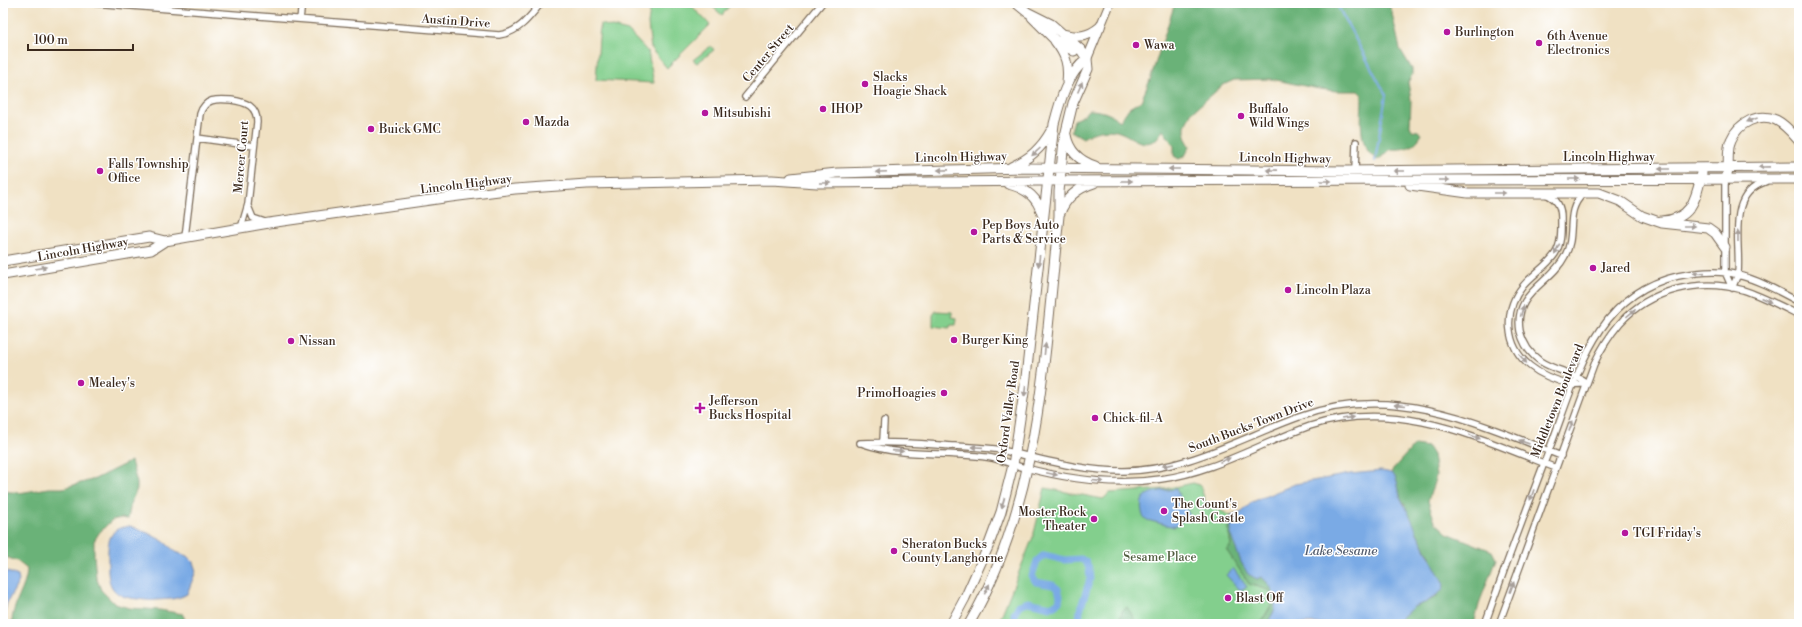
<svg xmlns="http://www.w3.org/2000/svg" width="1802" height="627" font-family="'Libre Bodoni',serif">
<rect width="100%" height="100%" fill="#fff"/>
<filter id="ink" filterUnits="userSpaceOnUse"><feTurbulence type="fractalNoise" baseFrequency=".025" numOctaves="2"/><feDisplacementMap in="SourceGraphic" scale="8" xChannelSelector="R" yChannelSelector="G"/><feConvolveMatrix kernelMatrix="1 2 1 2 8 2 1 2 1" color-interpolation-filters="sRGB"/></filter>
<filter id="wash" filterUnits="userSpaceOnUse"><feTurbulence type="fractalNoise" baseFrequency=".012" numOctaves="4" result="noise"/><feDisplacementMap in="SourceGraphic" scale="16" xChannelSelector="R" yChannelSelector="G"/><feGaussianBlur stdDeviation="0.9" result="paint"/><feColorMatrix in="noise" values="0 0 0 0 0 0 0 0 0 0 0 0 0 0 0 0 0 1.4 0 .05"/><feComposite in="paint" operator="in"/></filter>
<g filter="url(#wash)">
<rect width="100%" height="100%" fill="#f0e1c3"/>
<!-- green -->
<path fill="#83cf8d" stroke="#5f7c56" d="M651 3H689L710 25 667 68 651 49 648 24Z
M708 3H732L722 15Z
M600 24 628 31 648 52 654 83 596 80Z
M711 46 714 50 697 63 693 60Z
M936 311 952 312V317L957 318 956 325H951L950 328 933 326V315Z
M1193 483 1200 485 1206 503 1231 516 1228 529 1231 545 1228 551 1249 584 1270 591 1274 600 1260 624H998L1033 537 1045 488 1103 499 1110 493 1165 489Z"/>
<!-- forest -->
<path fill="#6ab278" stroke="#526e4b" d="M1175 3H1386L1391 9 1400 49 1412 69V75L1408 82 1411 100 1410 126 1412 130 1418 131 1422 134C1415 147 1405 150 1391 149L1378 160C1356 148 1362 116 1362 95L1358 91H1336L1319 89 1271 79 1234 80 1223 85 1191 113 1185 126V137L1190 146 1185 156 1179 159 1174 156V146L1163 130C1161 133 1158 138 1155 140 1143 148 1132 137 1122 133 1110 127 1093 131 1083 138L1071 131 1074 120 1084 115 1088 110C1101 110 1110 113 1120 121L1129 108 1141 101 1150 80Z
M1414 445 1428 447 1433 455 1436 476 1428 501 1435 522 1447 533 1492 551 1496 559 1480 601 1474 624H1390L1396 623 1413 607 1427 602 1437 596 1432 560 1409 518 1405 504 1401 499 1396 479 1391 473C1397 462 1407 455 1414 445Z
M131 461 137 483V489L131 502 128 519 121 518 112 520 99 533 94 541V556L96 577 101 590 115 604 129 608 160 610 183 614 186 624H12C11 605 27 588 27 569L17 561 3 556V491L19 493 49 488H63L95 479Z
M1231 516C1230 530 1231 533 1236 546 1243 561 1241 569 1257 579L1261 577C1272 584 1279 600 1273 613 1271 617 1269 620 1267 624H1260L1274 601 1270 591 1249 584 1227 551 1231 545 1228 529Z
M1127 607 1134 618 1133 622 1129 624H1119L1122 611Z"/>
<!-- water -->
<path fill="#7aaae5" stroke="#5a6a82" d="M1381 471C1387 472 1392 472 1395 477 1399 483 1398 492 1401 499 1407 510 1413 521 1417 533L1444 584 1443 590 1427 602 1413 607 1396 623 1267 624C1269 620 1271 617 1273 613 1279 601 1272 584 1261 577L1257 579 1248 574 1241 562 1231 536V516L1242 512 1252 502 1295 484 1350 474Z
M1176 489 1190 516 1174 527 1147 520 1143 516C1135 489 1157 492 1176 489Z
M130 526 148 533 163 541 176 552 187 556 193 562 196 571 187 594C177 600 168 599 157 600 151 601 145 600 138 599 111 597 107 585 108 560 108 552 107 540 113 533 116 528 124 527 130 526Z
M1233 568 1247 587 1240 590 1226 575Z
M3 570 18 576 19 581 7 603 3 619Z"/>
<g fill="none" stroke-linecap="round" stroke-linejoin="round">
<!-- stream -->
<path stroke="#7aaae5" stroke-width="2" d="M1336 3 1386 95 1375 161"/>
<!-- canal -->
<path stroke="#7aaae5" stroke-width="7" d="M1016 624 1014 614 1019 605 1028 602 1051 607 1059 602 1060 596 1058 589 1053 585 1036 582 1032 576 1037 561 1044 555 1065 560 1081 559 1086 562 1089 568 1090 579 1080 610 1079 624"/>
</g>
</g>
<g filter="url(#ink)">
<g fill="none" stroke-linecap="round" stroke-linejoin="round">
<defs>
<path id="street" d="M93 3 499 35C518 33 530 17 541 3
M300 19 302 3
M745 97 822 3
M197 138 254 146
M1355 171 1356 142
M1725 179V272L1732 288
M1546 194C1557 199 1561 206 1561 218 1561 230 1562 243 1555 254 1547 266 1532 275 1523 286 1503 310 1505 346 1530 366 1541 375 1557 381 1571 384 1576 385 1582 384 1587 383
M1583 194C1564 212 1577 234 1565 256 1551 284 1513 292 1520 331 1523 343 1530 354 1540 361 1555 371 1571 371 1587 383
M248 206 253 218 265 222
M185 237 200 114C205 98 217 99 231 100 246 102 257 106 257 122L248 204 241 228
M1732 288C1734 283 1737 278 1738 273 1741 242 1726 195 1765 182
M883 441 884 421
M860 443C892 441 923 444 955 446 970 447 986 447 1001 450 1042 459 1081 471 1123 471 1185 471 1241 438 1299 417 1390 383 1476 421 1561 456
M864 444C905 458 949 451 992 458 1003 460 1015 466 1026 468 1071 480 1115 486 1161 479 1214 472 1261 443 1310 426 1397 398 1476 437 1556 468
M1485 624C1506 564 1528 505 1551 445 1577 377 1595 294 1678 276 1698 272 1719 270 1738 275 1759 280 1780 292 1799 302
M1499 624 1594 364C1601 349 1609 336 1620 323 1650 289 1701 278 1743 290 1762 296 1781 306 1799 315"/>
<path id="secondary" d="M1087 59 1110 3"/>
<path id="primary" d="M1032 17 1055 40 1074 51
M1063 34C1078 38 1088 37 1100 27
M1055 41C1066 55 1069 65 1067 82
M1066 135C1069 152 1080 161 1095 166
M1011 167C1029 159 1041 149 1051 131
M1727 174C1730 163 1726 151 1731 140 1738 123 1759 112 1776 120 1786 125 1792 133 1799 141
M791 178 837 173 1027 168 1346 171 1799 167
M1008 184C1025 188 1037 196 1042 214
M1410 185 1468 193H1599L1620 201 1642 216 1662 223 1708 228 1715 233 1725 247
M1060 213C1066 197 1078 188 1094 183
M1661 221C1693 220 1696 197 1702 173
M3 261 149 237 165 241
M3 275 151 250 165 241 269 223 451 197 515 189 587 184 772 180 817 183 1037 181 1799 179
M951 624 965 598 988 547 1001 512 1013 465 1025 386 1054 124C1060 101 1067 74 1087 59
M969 624C1041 500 1044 355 1059 216V192L1064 140 1073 103 1088 69 1087 59 1081 50 1051 24 1027 12 1016 3"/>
</defs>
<!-- street casing -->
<use href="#street" stroke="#7a6a58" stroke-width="8"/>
<!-- secondary casing -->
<use href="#secondary" stroke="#7a6a58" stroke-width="10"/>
<!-- primary casing -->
<use href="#primary" stroke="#7a6a58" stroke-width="11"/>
<!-- street -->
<use href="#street" stroke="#fff" stroke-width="5.5"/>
<!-- secondary -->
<use href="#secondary" stroke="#fff" stroke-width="8"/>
<!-- primary -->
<use href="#primary" stroke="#fff" stroke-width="9"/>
</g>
<!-- one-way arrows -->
<defs><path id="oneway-solid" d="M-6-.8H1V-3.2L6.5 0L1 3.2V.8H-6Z"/></defs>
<g fill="#a79f9a">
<use href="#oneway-solid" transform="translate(1080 87) rotate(-67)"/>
<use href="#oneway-solid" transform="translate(1752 120) rotate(160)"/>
<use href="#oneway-solid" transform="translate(1036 152) rotate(138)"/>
<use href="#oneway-solid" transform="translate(1764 167) rotate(179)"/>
<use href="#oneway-solid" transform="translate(1174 169) rotate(-180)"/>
<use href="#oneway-solid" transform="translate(1664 169) rotate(180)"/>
<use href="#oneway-solid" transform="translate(943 170) rotate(179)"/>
<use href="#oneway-solid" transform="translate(1272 170) rotate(-179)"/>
<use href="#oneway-solid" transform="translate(1399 171) rotate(180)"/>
<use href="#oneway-solid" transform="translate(881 172) rotate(178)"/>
<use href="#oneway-solid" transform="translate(1574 179)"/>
<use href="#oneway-solid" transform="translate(1444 180)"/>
<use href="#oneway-solid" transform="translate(1127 181)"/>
<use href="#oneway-solid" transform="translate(1326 181)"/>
<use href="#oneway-solid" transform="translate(825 183)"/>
<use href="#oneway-solid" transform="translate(1500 193)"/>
<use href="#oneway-solid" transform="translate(1690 226)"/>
<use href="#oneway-solid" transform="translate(1738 236) rotate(-90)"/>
<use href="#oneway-solid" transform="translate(1557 249) rotate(116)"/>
<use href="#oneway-solid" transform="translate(1039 261) rotate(96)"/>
<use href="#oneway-solid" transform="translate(41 268) rotate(-10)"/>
<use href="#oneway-solid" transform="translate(1699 273) rotate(176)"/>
<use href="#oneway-solid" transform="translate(1766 300) rotate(25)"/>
<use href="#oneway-solid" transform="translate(1522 311) rotate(-75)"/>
<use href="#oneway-solid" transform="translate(1631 313) rotate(-39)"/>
<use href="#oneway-solid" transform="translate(1045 349) rotate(-84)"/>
<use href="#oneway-solid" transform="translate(1523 359) rotate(49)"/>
<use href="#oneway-solid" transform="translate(1025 391) rotate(97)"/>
<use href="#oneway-solid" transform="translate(1400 405) rotate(-175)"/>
<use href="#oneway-solid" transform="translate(1348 418) rotate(-9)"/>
<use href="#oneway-solid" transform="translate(1571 426) rotate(-70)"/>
<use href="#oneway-solid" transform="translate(1475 437) rotate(21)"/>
<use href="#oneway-solid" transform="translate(1524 442) rotate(-160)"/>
<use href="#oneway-solid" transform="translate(977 447) rotate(-176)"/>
<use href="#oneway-solid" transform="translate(898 451) rotate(4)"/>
<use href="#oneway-solid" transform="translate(1225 460) rotate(-22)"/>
<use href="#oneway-solid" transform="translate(1168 465) rotate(170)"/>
<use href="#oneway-solid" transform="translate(1052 474) rotate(12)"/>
<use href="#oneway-solid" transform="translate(1098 481) rotate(5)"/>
<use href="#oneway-solid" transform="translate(1532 495) rotate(110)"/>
<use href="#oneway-solid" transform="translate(1003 503) rotate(106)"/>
<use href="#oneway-solid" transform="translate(1512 587) rotate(-70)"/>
<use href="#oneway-solid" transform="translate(987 589) rotate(-64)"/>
</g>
</g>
<!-- markers -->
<g fill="#b5179e" stroke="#fff" stroke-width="1.5">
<circle cx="1447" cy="32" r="4"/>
<circle cx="1539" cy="43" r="4"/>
<circle cx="1136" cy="45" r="4"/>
<circle cx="865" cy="84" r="4"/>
<circle cx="823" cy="109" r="4"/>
<circle cx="705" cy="113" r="4"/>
<circle cx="1241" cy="116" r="4"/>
<circle cx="526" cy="122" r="4"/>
<circle cx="371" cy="129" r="4"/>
<circle cx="100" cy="171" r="4"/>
<circle cx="974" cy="232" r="4"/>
<circle cx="1593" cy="268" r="4"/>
<circle cx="1288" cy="290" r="4"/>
<circle cx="954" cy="340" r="4"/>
<circle cx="291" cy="341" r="4"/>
<circle cx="81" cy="383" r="4"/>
<circle cx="944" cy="393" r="4"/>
<path d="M698 402h4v4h4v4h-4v4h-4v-4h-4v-4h4z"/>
<circle cx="1095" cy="418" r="4"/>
<circle cx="1164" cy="511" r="4"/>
<circle cx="1094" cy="519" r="4"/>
<circle cx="1625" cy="533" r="4"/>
<circle cx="894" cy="551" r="4"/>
<circle cx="1228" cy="598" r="4"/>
</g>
<g text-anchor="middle" stroke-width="3" stroke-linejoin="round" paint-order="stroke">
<!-- street labels -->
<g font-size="12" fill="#3b2a1e" stroke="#fff">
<text transform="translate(456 21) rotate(4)" y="4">Austin Drive</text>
<text transform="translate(768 53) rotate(-50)" y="4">Center Street</text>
<text transform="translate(241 157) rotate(-85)" y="4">Mercer Court</text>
<text transform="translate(961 157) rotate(-1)" y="4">Lincoln Highway</text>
<text x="1609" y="161">Lincoln Highway</text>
<text transform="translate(1285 158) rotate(1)" y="4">Lincoln Highway</text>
<text transform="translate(466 184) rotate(-7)" y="4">Lincoln Highway</text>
<text transform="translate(83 249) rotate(-10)" y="4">Lincoln Highway</text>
<text transform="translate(1557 401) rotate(-68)" y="4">Middletown Boulevard</text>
<text transform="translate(1008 412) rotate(-82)" y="4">Oxford Valley Road</text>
<text transform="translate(1251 425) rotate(-21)" y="4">South Bucks Town Drive</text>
</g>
<!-- poi labels -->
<g font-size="12" fill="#3b2a1e" stroke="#fff" text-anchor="start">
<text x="1455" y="36">Burlington</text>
<text x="1547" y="40">6th Avenue<tspan x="1547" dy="14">Electronics</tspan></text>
<text x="1144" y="49">Wawa</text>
<text x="873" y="81">Slacks<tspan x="873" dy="14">Hoagie Shack</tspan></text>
<text x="831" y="113">IHOP</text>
<text x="1249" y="113">Buffalo<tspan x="1249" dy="14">Wild Wings</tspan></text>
<text x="713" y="117">Mitsubishi</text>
<text x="534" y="126">Mazda</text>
<text x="379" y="133">Buick GMC</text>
<text x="108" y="168">Falls Township<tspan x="108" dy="14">Office</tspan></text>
<text x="982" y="229">Pep Boys Auto<tspan x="982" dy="14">Parts &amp; Service</tspan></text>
<text x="1601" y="272">Jared</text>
<text x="1296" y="294">Lincoln Plaza</text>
<text x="962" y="344">Burger King</text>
<text x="299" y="345">Nissan</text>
<text x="89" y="387">Mealey's</text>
<text x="936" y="397" text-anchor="end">PrimoHoagies</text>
<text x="709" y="405">Jefferson<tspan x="709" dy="14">Bucks Hospital</tspan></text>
<text x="1103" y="422">Chick-fil-A</text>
<text x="1172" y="508">The Count's<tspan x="1172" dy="14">Splash Castle</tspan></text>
<text x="1086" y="516" text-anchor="end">Moster Rock<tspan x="1086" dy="14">Theater</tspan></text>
<text x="1633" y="537">TGI Friday's</text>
<text x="902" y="548">Sheraton Bucks<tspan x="902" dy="14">County Langhorne</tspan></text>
<text x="1236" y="602">Blast Off</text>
</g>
<!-- park labels -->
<g font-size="12" fill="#515c3f" stroke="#fff">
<text x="1160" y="561">Sesame Place</text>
</g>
<!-- water labels -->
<g font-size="13" font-style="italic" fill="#545d6e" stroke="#fff">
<text x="1341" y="555">Lake Sesame</text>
</g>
</g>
<!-- margin -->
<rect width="1802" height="627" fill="none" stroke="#fff" stroke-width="16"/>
<!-- scale -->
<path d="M28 44v6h105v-6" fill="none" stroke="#3b2a1e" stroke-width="2"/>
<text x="34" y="44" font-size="12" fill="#3b2a1e" stroke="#ffffff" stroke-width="3" paint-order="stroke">100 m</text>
</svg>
